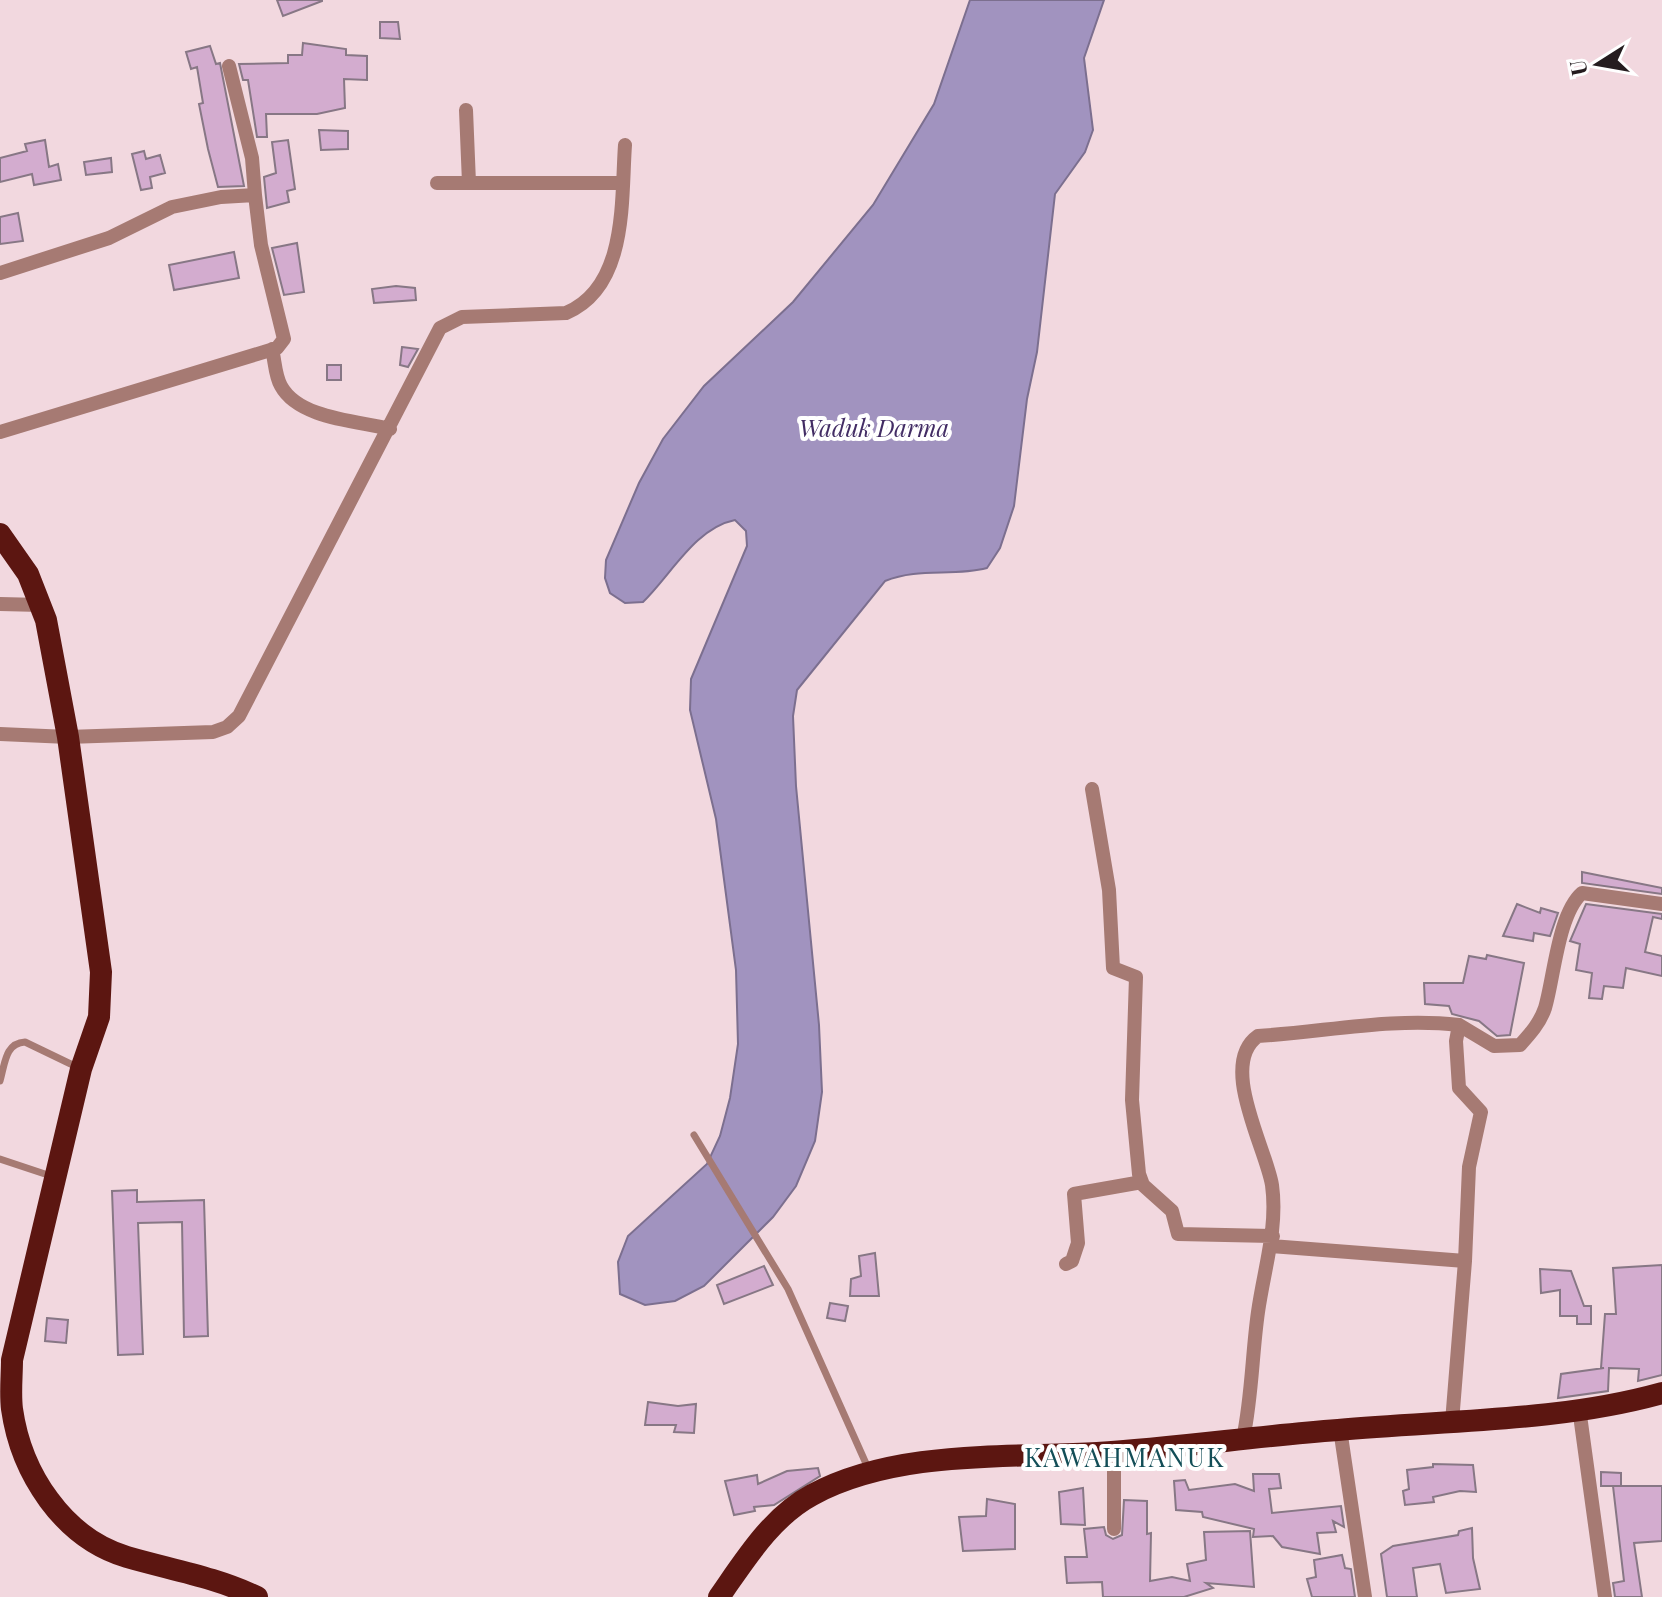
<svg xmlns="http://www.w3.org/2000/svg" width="1662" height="1597" font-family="'Playfair Display',serif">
<rect width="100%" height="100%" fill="#f2d8df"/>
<!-- water -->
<path fill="#a193bf" stroke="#7c6f8f" stroke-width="2" d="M970 0H1104L1084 58 1093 130 1085 152 1055 194 1037 352 1027 399 1014 506 1000 548 987 568C952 577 919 567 885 581L797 690 793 716 796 786 819 1025 822 1092 815 1141 796 1186 773 1217 704 1286 675 1301 645 1305 620 1294 618 1262 628 1236 707 1164 720 1136 730 1098 738 1044 736 970 716 819 690 710 691 679 747 546 746 531 735 520C695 528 671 575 643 602L625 603 610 593 605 578 606 560 639 483 663 439 704 386 793 302 873 205 934 104Z"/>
<!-- building -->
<path fill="#d3accf" stroke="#877785" stroke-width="2" d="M277 0H322V1L283 16Z
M380 22H398L400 39 380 38Z
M303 43 346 49V55L367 56V80L344 79 345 108 317 114H266L267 137H257L248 80H243L239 64 288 63V55H302Z
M210 46 216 64 220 63 244 186 218 187 208 149 199 104 203 103 197 67 191 69 186 52Z
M319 130 348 131V149L321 150Z
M45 140 49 167 58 164 61 180 34 185 32 174 0 182V158L27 151 25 144Z
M288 140 295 189 287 191 289 202 267 208 264 177 276 173 272 142Z
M144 151 146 159 160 155 165 173 150 177 152 188 141 190 132 154Z
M111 158 112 172 86 175 84 162Z
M18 213 23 241 0 244V217Z
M297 243 304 292 284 295 272 248Z
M234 252 239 278 174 290 169 265Z
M396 286 415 288 416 300 374 303 372 289Z
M402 347 418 349 408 367 400 365Z
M327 365H341V380H327Z
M1582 872 1662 888V894L1582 883Z
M1517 904 1540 913 1541 908 1558 913 1550 936 1534 933 1533 941 1503 936Z
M1586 904 1662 914V919L1653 917 1645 952 1662 956V976L1626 968 1623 988 1604 986 1602 999 1589 998 1592 973 1576 970 1580 944 1570 941Z
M1487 955 1524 963 1510 1035 1497 1036 1479 1021 1452 1014 1449 1006 1425 1004 1424 983H1463L1469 956 1486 959Z
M137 1190V1202L204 1200 208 1336 184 1337 182 1222 138 1223 143 1354 118 1355 112 1191Z
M875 1253 879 1296H850L851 1279 861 1276 859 1256Z
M1662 1265V1375L1638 1381 1639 1369 1609 1368 1608 1391 1558 1398 1561 1374 1604 1368H1601L1605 1314H1616L1613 1268Z
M764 1266 773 1285 724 1304 717 1285Z
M1540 1269 1571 1271 1584 1306H1591V1324H1577V1316H1560V1290L1541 1293Z
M830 1303 848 1306 845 1321 827 1318Z
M47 1318 68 1320 66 1343 45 1341Z
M648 1402 678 1406 696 1404 694 1433 674 1432 676 1425H645Z
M1433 1464 1473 1465 1476 1492 1460 1491 1433 1497 1434 1502 1405 1505 1403 1491 1409 1489 1407 1470 1433 1467Z
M818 1468 820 1476 774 1505 754 1507 755 1511 734 1515 725 1481 757 1475 758 1484 787 1471Z
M1601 1472 1621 1473V1486H1601Z
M1253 1474H1279L1281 1488 1269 1489 1272 1513 1341 1506 1344 1527 1333 1521 1336 1532 1317 1533 1320 1554 1282 1547 1273 1536 1253 1537 1254 1529 1203 1517 1202 1512 1176 1510 1174 1481 1185 1480 1189 1490 1235 1484 1254 1491Z
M1613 1486H1662V1541L1634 1543 1642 1597H1615L1613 1583 1624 1581Z
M1083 1488 1085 1525 1061 1524 1059 1492Z
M987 1499 1015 1504V1549L963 1551 959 1517 986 1516Z
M1124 1500 1147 1501V1534L1151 1533 1150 1581 1172 1577 1190 1581 1187 1564 1206 1560 1204 1532 1250 1531 1254 1587 1206 1583 1213 1588 1184 1597H1103L1102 1582 1067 1583 1065 1557H1087L1084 1529 1104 1527 1106 1535 1113 1539 1122 1535Z
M1472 1528 1473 1558 1480 1589 1446 1593 1440 1564 1413 1568 1417 1597H1387L1381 1554 1393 1546 1458 1535 1459 1531Z
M1342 1555 1345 1568 1351 1569 1355 1597H1312L1307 1579 1316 1577 1314 1560Z"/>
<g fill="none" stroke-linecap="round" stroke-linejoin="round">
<!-- service -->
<path stroke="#a67a73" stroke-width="7" d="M0 1081C5 1064 5 1043 25 1042L79 1068
M694 1135 788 1289 868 1468
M0 1159 51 1176"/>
<!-- minor -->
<path stroke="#a67a73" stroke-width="14" d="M229 66 252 158 255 195
M466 110 469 183
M437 183H622
M0 273 109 238 172 207 221 197 255 195 261 245 284 339 277 348 0 432
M272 349C275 361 275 376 281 386 299 419 358 421 390 429
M0 604 41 605
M0 734 68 737 213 732 227 727 239 716 440 328 462 317 566 313C628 287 621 200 625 145
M1092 789 1109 890 1113 968 1136 977 1132 1100 1139 1174 1143 1185 1172 1211 1178 1234 1273 1236
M1271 1246 1465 1261 1469 1167 1481 1112 1459 1088 1456 1041 1459 1025 1494 1046 1520 1045C1530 1034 1540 1023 1545 1008 1554 978 1558 914 1582 893L1662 904
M1066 1264 1072 1261 1078 1243 1074 1194 1142 1182
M1579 1408 1605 1597
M1452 1422 1465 1261
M1340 1429 1365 1597
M1243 1439C1252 1397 1252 1354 1258 1312 1264 1269 1278 1228 1272 1185 1266 1148 1218 1064 1258 1036 1325 1032 1393 1017 1459 1025
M1114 1452V1529"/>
<!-- trunk -->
<path stroke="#5c1611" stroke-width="22" d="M0 534 28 574 46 620 68 737 101 972 99 1017 81 1069 12 1360C12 1376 10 1393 12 1409 21 1473 63 1538 127 1557 172 1570 215 1577 257 1597
M719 1597C745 1560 771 1517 812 1495 895 1450 1005 1458 1097 1453 1177 1448 1257 1436 1338 1430 1445 1420 1558 1422 1662 1393"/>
</g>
<g text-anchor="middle" stroke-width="8" stroke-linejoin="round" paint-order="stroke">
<!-- water labels -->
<g font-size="24" font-style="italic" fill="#422c64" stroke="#fff">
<text x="874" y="437">Waduk Darma</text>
</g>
<!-- quarter labels -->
<g font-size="26" letter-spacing="2" fill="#134e57" stroke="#fff">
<text x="1125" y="1467">KAWAHMANUK</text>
</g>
</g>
<!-- north arrow -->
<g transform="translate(1598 64) rotate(259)" stroke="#ffffff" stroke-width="6" paint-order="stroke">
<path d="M0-6L14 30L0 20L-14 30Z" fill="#251c1f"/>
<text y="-12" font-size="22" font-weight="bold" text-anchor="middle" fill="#251c1f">U</text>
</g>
</svg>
